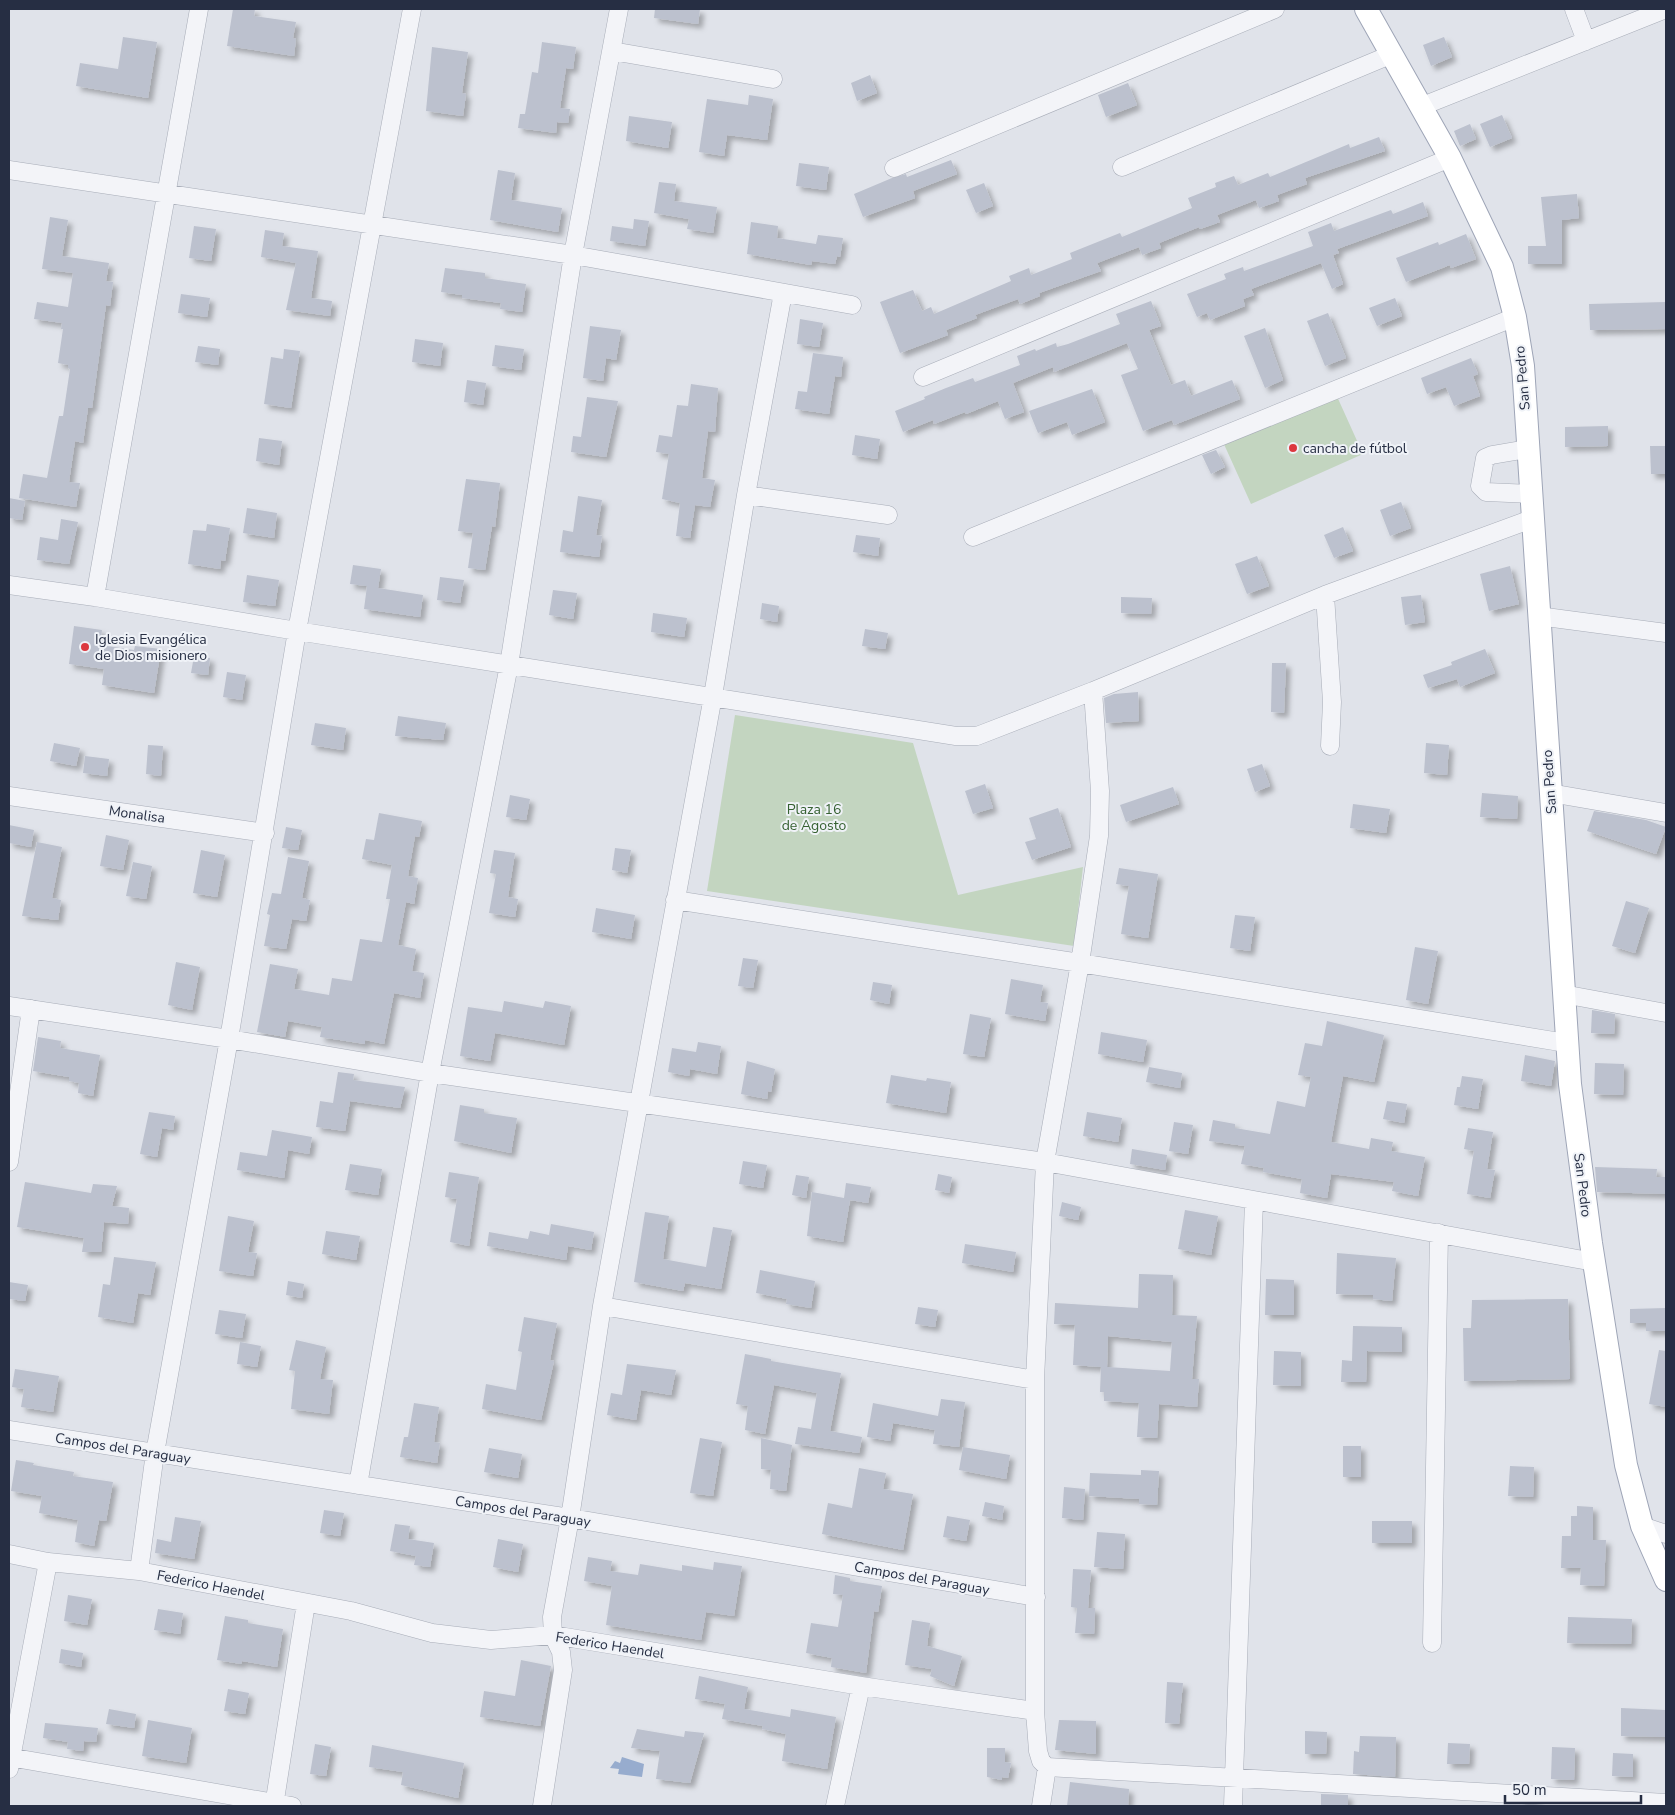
<svg xmlns="http://www.w3.org/2000/svg" width="1675" height="1815" font-family="'Nunito Sans',sans-serif">
<defs>
<filter id="shadow"><feDropShadow dx="4.5" dy="4.5" stdDeviation="2.5" flood-color="#0004"/></filter>
</defs>
<rect width="100%" height="100%" fill="#e0e3ea"/>
<!-- green -->
<path fill="#c3d5c0" d="M1335 392 1363 454 1251 504 1223 442Z
M735 715 913 743 958 895 1083 867 1074 946 707 891Z"/>
<!-- water -->
<path fill="#97acce" d="M622 1757 644 1764 642 1777 618 1774 619 1769 610 1768 615 1761 620 1763Z"/>
<!-- building -->
<path fill="#bcc1ce" fill-rule="evenodd" filter="url(#shadow)" d="M233 9H255L254 16 296 22 293 38 296 39 294 56 227 46Z
M655 9H700L698 24 654 18Z
M123 37 157 42 148 98 76 86 80 63 118 69Z
M1444 37 1452 57 1431 66 1423 45Z
M542 42 576 47 573 69 566 68 560 108 570 109 568 123 557 122 556 133 518 128 520 114H525L532 72 538 73Z
M432 47 468 52 462 93 466 94 463 116 426 111Z
M870 75 877 93 857 101 851 83Z
M1128 83 1137 105 1106 117 1098 95Z
M749 95 773 99 767 140 727 135 724 156 699 152 707 99 748 105Z
M1502 115 1512 138 1490 147 1480 124Z
M629 116 672 122 668 148 626 141Z
M1470 124 1476 139 1460 146 1454 131Z
M1379 137 1385 151 1305 178 1307 184 1277 195 1279 201 1259 208 1256 200 1217 215 1220 222 1200 229 1199 227 1159 243 1161 248 1142 255 1139 247 1097 263 1101 271 1039 293 1040 296 1020 304 1018 299 975 315 977 318 946 330 948 335 900 353 880 302 913 290 922 311 931 307 934 314 1011 281 1009 276 1029 268 1031 275 1072 259 1070 253 1120 233 1122 237 1192 208 1188 198 1216 187 1215 183 1234 176 1238 185 1268 173 1270 177 1349 144 1350 148Z
M951 160 957 174 913 191 915 198 863 217 854 194 892 178 906 174 907 177Z
M799 163 829 167 826 190 796 186Z
M498 170 515 173 511 200 562 208 558 232 490 220Z
M659 182 676 184 674 201 717 207 713 233 687 229 689 219 654 213Z
M984 183 993 206 976 213 966 190Z
M1577 194 1579 218 1562 220V264H1528V246H1546L1541 197Z
M1423 202 1428 216 1337 249 1339 253 1333 255 1343 284 1332 289 1321 263 1251 289 1254 295 1243 299 1245 306 1210 320 1207 313 1197 317 1187 294 1226 279 1224 274 1243 267 1244 271 1313 246 1308 232 1331 223 1334 231 1391 210 1393 214Z
M50 217 68 220 62 256 109 263 106 281 113 282 110 306 106 305 92 408H88L83 443 75 441 69 482 80 483 76 507 19 498 23 474 47 478 59 416H63L70 369 68 368V365L58 363 63 329H61L62 323 34 319 37 302 68 307 73 273 42 269Z
M634 219 649 221 645 246 610 241 612 226 633 229Z
M751 222 778 226 777 238 816 244 818 235 843 238 840 257 837 256 835 264 812 261 811 265 747 254Z
M194 226 216 229 211 261 189 258Z
M265 230 284 233 282 246 318 251 311 298 332 301 330 316 286 310 296 263 261 257Z
M1466 234 1476 259 1451 268 1450 265 1406 282 1396 258 1438 242 1439 245Z
M445 268 485 273V278L526 284 522 312 500 309 501 303 462 298V295L441 292Z
M181 294 210 298 207 317 178 313Z
M1395 298 1402 316 1377 326 1369 308Z
M1151 301 1161 326 1149 330 1171 385 1185 380 1191 396 1232 380 1240 399 1174 425 1172 420 1143 431 1121 375 1138 369 1127 343 1054 372 1053 367 1013 383 1024 412 1005 419 998 401 966 414 965 412 934 424 933 420 903 432 895 411 925 399 924 397 946 388 973 378 975 382 1020 365 1017 356 1035 349 1036 351 1056 343 1057 347 1068 344 1120 324 1116 314Z
M1666 302V329L1590 330 1589 304Z
M1328 313 1346 358 1325 366 1307 321Z
M800 319 823 323 819 347 797 344Z
M590 326 621 330 616 360 606 358 603 381 583 378Z
M1265 328 1283 380 1265 388 1244 336Z
M415 339 443 343 440 366 412 362Z
M495 345 524 349 521 370 492 366Z
M198 346 220 349 218 365 195 362Z
M284 349 300 351 291 408 264 404 271 357 283 359Z
M813 353 843 357 841 377 835 376 829 414 795 409 798 391 807 392Z
M1471 358 1478 374 1473 376 1480 396 1454 406 1446 387 1427 394 1421 378Z
M467 380 486 383 483 405 464 402Z
M691 384 718 388 715 432 708 431 702 478 715 480 710 507 695 505 690 538 676 536 680 503 662 499 669 454 656 452 659 435 672 437 677 405 688 406Z
M1092 389 1105 422 1072 435 1067 422 1038 433 1029 411Z
M587 397 618 401 606 457 571 452 573 436 581 437Z
M1608 426V446L1565 447V427Z
M855 435 880 439 877 459 852 455Z
M259 438 282 441 279 465 256 461Z
M1650 446H1666V474H1651Z
M1216 450 1225 467 1211 474 1202 455Z
M466 479 500 483 495 527 492 526 485 570 468 568 473 533 458 531Z
M578 496 602 500 596 535 602 536 599 557 560 552 563 530 573 532Z
M9 498 25 501 22 520 9 518Z
M1401 502 1411 528 1390 536 1380 510Z
M247 508 277 513 274 538 243 533Z
M61 519 78 522 69 564 37 560 40 537 58 540Z
M207 524 230 528 225 561 221 560 220 569 188 564 193 530 206 531Z
M1343 527 1353 551 1334 558 1324 535Z
M856 535 880 538 878 556 853 552Z
M1257 556 1269 586 1247 594 1235 564Z
M353 565 381 569 378 588 423 595 420 617 364 609 367 586 350 584Z
M1510 566 1519 604 1489 611 1480 574Z
M247 575 279 580 275 606 243 602Z
M440 577 464 580 460 603 437 600Z
M553 590 577 593 573 619 549 615Z
M1421 595 1425 622 1405 625 1401 597Z
M1121 597 1152 598 1151 614 1121 613Z
M762 603 779 606 777 622 760 619Z
M653 613 687 618 684 637 651 632Z
M74 626 102 630 100 645 134 650 135 646 161 649 154 693 102 685 104 669 69 664Z
M865 629 888 633 885 649 862 646Z
M1485 649 1495 673 1460 687 1457 679 1428 688 1423 675 1452 665 1451 662Z
M194 656 210 658 208 675 191 673Z
M1272 663H1286L1284 713 1271 712Z
M227 672 246 675 242 700 223 697Z
M1138 692 1139 721 1106 723 1104 698 1114 694Z
M398 716 446 723 443 740 395 736Z
M315 723 346 728 343 750 311 745Z
M54 743 80 748 76 766 50 761Z
M1426 743 1449 745 1447 775 1424 773Z
M148 745 163 746 161 776 146 774Z
M85 756 109 759 107 776 83 773Z
M1262 764 1270 786 1255 792 1247 769Z
M985 784 993 808 973 814 965 791Z
M1173 787 1179 804 1126 822 1120 805Z
M1482 793 1518 796 1517 819 1480 817Z
M510 795 530 799 526 820 506 817Z
M1353 804 1390 809 1386 833 1350 828Z
M1058 808 1071 847 1032 860 1025 842 1036 839 1029 818Z
M1594 811 1646 820 1666 827 1656 854 1587 831Z
M379 813 422 821 419 837 415 836 408 876 418 878 414 904 406 902 398 945 416 949 412 971 424 973 420 998 394 993 384 1044 365 1040V1044L320 1037 322 1027 288 1021 285 1037 257 1032 270 964 298 969 294 989 329 995 332 978 352 981 360 939 382 942 390 899H386L392 865 362 859 366 839 374 840Z
M9 825 34 830 31 847 9 843Z
M286 827 302 830 298 850 282 848Z
M106 835 129 840 123 870 100 866Z
M37 842 62 847 52 898 61 900 58 920 22 916Z
M615 848 631 850 627 873 612 870Z
M201 850 225 855 217 897 193 893Z
M494 850 515 853 508 897 518 899 515 917 489 913 496 874 490 873Z
M288 857 309 861 302 898 310 900 306 921 292 919 286 949 264 946 270 915 267 914 272 893 281 894Z
M133 862 152 866 146 899 126 896Z
M1119 868 1158 874 1148 938 1121 934 1129 886 1116 884Z
M1626 901 1649 908 1635 953 1612 946Z
M596 908 635 915 631 939 592 932Z
M1235 915 1255 917 1250 951 1230 948Z
M1415 947 1438 951 1428 1004 1406 1000Z
M743 958 758 960 753 988 738 986Z
M176 962 200 967 192 1010 168 1005Z
M1011 979 1043 985 1040 1002 1048 1003 1045 1021 1005 1014Z
M873 982 892 985 889 1004 870 1000Z
M504 1001 543 1008 545 1001 571 1006 564 1045 495 1033 490 1061 460 1056 468 1007 502 1012Z
M1592 1010 1615 1014 1614 1034 1591 1033Z
M970 1014 991 1018 984 1057 963 1054Z
M1327 1021 1384 1035 1374 1082 1343 1076 1331 1142 1369 1149 1371 1138 1393 1142 1391 1151 1425 1157 1418 1196 1392 1191 1394 1182 1331 1174 1327 1198 1300 1193 1302 1179 1263 1172 1264 1168 1241 1164 1245 1146 1209 1141 1213 1120 1235 1124V1128L1270 1134 1277 1101 1305 1107 1311 1077 1298 1075 1305 1043 1322 1046Z
M1101 1032 1147 1040 1143 1062 1098 1054Z
M38 1037 61 1041 60 1048 100 1055 93 1096 78 1093 79 1083 69 1081V1077L33 1071Z
M698 1042 721 1046 717 1074 690 1069 689 1076 668 1072 672 1048 696 1052Z
M1525 1055 1555 1061 1551 1086 1521 1081Z
M747 1061 775 1069 771 1092 768 1091 767 1099 741 1094Z
M1595 1063 1624 1064 1623 1095 1594 1094Z
M1149 1067 1182 1073 1180 1088 1146 1082Z
M338 1072 354 1074 353 1080 405 1087 400 1108 350 1101 345 1131 316 1127 320 1101 333 1103Z
M891 1075 926 1081 927 1078 951 1082 946 1113 886 1103Z
M1462 1076 1483 1079 1478 1109 1454 1105 1457 1087H1460Z
M1387 1101 1407 1104 1404 1123 1383 1119Z
M460 1105 484 1109V1113L517 1118 511 1153 454 1141Z
M149 1112 175 1116 173 1130 162 1128 157 1157 140 1154Z
M1087 1112 1122 1118 1118 1142 1083 1136Z
M1174 1122 1193 1125 1188 1154 1169 1151Z
M1468 1128 1493 1132 1487 1169 1495 1170 1490 1198 1467 1194 1474 1151 1464 1149Z
M272 1130 312 1137 309 1154 288 1150 284 1178 237 1170 240 1152 267 1156Z
M1132 1149 1167 1155 1165 1170 1130 1164Z
M743 1161 767 1165 763 1188 739 1184Z
M350 1164 382 1169 378 1195 345 1190Z
M1595 1167 1657 1169 1656 1177H1666V1194L1597 1192Z
M449 1172 479 1177 469 1246 450 1242 457 1199 445 1197Z
M938 1174 952 1177 949 1193 935 1190Z
M796 1175 809 1177 806 1198 792 1195Z
M25 1182 91 1193 93 1184 117 1186 112 1206 129 1208 128 1224 104 1222 101 1252H82L84 1238 17 1227Z
M846 1183 871 1187 868 1203 850 1200 843 1242 807 1236 812 1192 844 1198Z
M1062 1202 1081 1207 1078 1220 1059 1216Z
M1185 1210 1218 1216 1211 1255 1178 1249Z
M645 1212 669 1216 663 1259 706 1267 713 1227 732 1230 721 1289 685 1283 683 1291 634 1282Z
M228 1216 254 1221 248 1252 257 1253 253 1276 219 1271Z
M551 1224 594 1232 591 1250 568 1246 566 1260 487 1246 489 1232 528 1239 530 1231 549 1235Z
M326 1231 360 1236 356 1260 322 1254Z
M965 1244 1016 1252 1013 1272 962 1263Z
M1337 1253 1396 1258 1392 1301 1373 1299V1295L1336 1294Z
M114 1257 156 1262 150 1295 138 1293 133 1323 98 1317 103 1284 110 1285Z
M760 1270 815 1281 811 1308 786 1304 787 1299 756 1293Z
M1139 1274 1173 1275 1172 1315 1197 1316 1192 1379H1199L1197 1407 1159 1404 1157 1438 1137 1437 1139 1403 1104 1401V1392H1100L1101 1367 1073 1365 1075 1325 1054 1324 1055 1303 1138 1308ZM1108 1336 1172 1342 1170 1371 1107 1367Z
M1266 1279 1294 1280V1315H1265Z
M288 1281 304 1284 302 1298 286 1295Z
M9 1282 28 1285 25 1301 9 1299Z
M1568 1299 1570 1379 1464 1381 1463 1328H1471L1472 1300Z
M918 1307 938 1310 935 1327 915 1324Z
M1666 1308V1331H1646V1323H1630V1309Z
M219 1310 246 1314 242 1338 215 1334Z
M524 1317 557 1323 550 1360 554 1361 541 1420 482 1409 486 1384 516 1390 522 1352 518 1351Z
M1353 1326 1402 1327V1352L1367 1351 1366 1382H1341L1342 1360 1352 1361Z
M296 1340 326 1347 320 1379 333 1380 329 1414 291 1409 295 1371 289 1370Z
M240 1342 261 1346 257 1367 237 1364Z
M1659 1350 1666 1351V1407L1649 1404Z
M1274 1351 1301 1352V1386L1273 1385Z
M745 1354 771 1359V1361L841 1373 830 1431 862 1437 859 1453 795 1444 798 1427 811 1429 817 1393 774 1385 765 1434 745 1430 748 1406 736 1404Z
M627 1364 676 1370 671 1395 641 1390 636 1420 607 1415 611 1393 622 1395Z
M15 1369 59 1376 53 1412 21 1407 24 1389 12 1387Z
M941 1399 965 1402 959 1447 933 1444 935 1430 893 1423 890 1441 867 1437 873 1403 938 1416Z
M414 1403 439 1407 434 1442 440 1443 437 1463 400 1457 404 1437H408Z
M700 1438 722 1442 713 1496 690 1493Z
M761 1438 792 1445 786 1491 770 1489 771 1470 761 1469Z
M1343 1446H1361V1477H1343Z
M963 1447 1010 1455 1006 1479 959 1470Z
M489 1448 522 1454 518 1478 484 1472Z
M16 1460 34 1463 33 1465 74 1472 73 1476 113 1482 106 1521 99 1520 94 1546 75 1542 78 1520 39 1513 42 1496 11 1491Z
M1510 1466 1534 1467 1533 1497 1508 1496Z
M859 1468 886 1473 883 1489 913 1494 903 1550 822 1534 828 1503 852 1508Z
M1141 1470 1159 1471 1157 1505 1139 1504V1499L1089 1496 1090 1473 1141 1475Z
M1064 1487 1085 1489 1083 1520 1062 1518Z
M985 1502 1004 1506 1002 1520 982 1516Z
M1577 1506 1593 1507V1540H1606L1604 1586 1580 1585 1581 1568H1561L1562 1536H1571V1516H1577Z
M324 1510 344 1513 340 1536 320 1533Z
M947 1516 970 1520 966 1541 943 1537Z
M175 1517 201 1521 194 1559 155 1553 157 1539 171 1542Z
M1372 1521H1412V1543H1372Z
M395 1524 410 1526 408 1539 434 1543 430 1567 414 1565 416 1556 390 1551Z
M1097 1532 1125 1534 1123 1569 1094 1567Z
M498 1539 523 1544 518 1572 493 1567Z
M588 1557 612 1561 610 1571 638 1575 640 1564 682 1571V1565L713 1570 714 1562 742 1566 734 1616 706 1612 701 1640 606 1625 612 1586 584 1581Z
M1073 1569 1091 1570 1088 1608H1095L1094 1634 1075 1633 1077 1608 1071 1607Z
M835 1575 850 1578V1581L882 1586 878 1612 874 1611 866 1673 831 1667 832 1658 806 1653 811 1623 838 1627 843 1595 833 1594Z
M68 1595 92 1599 87 1625 64 1621Z
M158 1609 183 1613 180 1634 154 1630Z
M225 1616 248 1620V1623L283 1629 277 1667 242 1661 241 1664 217 1660Z
M1568 1617 1632 1619 1631 1644 1567 1643Z
M912 1620 930 1623 927 1646 962 1656 954 1686 930 1676 932 1669 905 1665Z
M61 1649 83 1653 81 1667 59 1663Z
M521 1660 551 1666 540 1726 480 1717 484 1691 515 1696Z
M699 1676 748 1687 744 1709 790 1717 791 1709 836 1717 827 1769 782 1761 786 1734 762 1729 763 1726 722 1719 725 1704 695 1699Z
M1167 1682 1183 1683 1179 1724 1165 1723Z
M228 1689 249 1693 245 1714 224 1711Z
M1621 1708 1666 1710V1737L1621 1736Z
M109 1709 136 1714 134 1728 106 1724Z
M148 1720 192 1728 186 1763 142 1756Z
M1059 1720 1096 1721V1754L1055 1750Z
M45 1723 98 1728 96 1742 84 1741 83 1751 67 1749 68 1742 43 1738Z
M637 1729 684 1737 685 1731 704 1733 690 1783 656 1779 660 1751 631 1748Z
M1305 1731 1327 1732 1326 1754H1305Z
M1360 1736 1396 1737 1395 1777 1353 1774 1354 1751 1359 1752Z
M1448 1743 1470 1744 1469 1764H1447Z
M315 1744 331 1747 326 1776 310 1774Z
M372 1745 464 1763 458 1798 401 1785 403 1772 369 1767Z
M1552 1747 1575 1748 1574 1780 1551 1779Z
M987 1748H1005V1762L1011 1763 1008 1778 1002 1777V1780L987 1777Z
M1613 1753 1633 1754V1777L1612 1776Z
M1070 1782 1129 1789 1128 1806H1067Z
M1321 1794 1348 1795V1806H1321Z"/>
<g fill="none" stroke-linecap="round" stroke-linejoin="round">
<defs>
<path id="minor" d="M1574 9 1586 41
M612 51 773 79
M1420 107 1666 9
M1122 167 1390 55
M894 168 1275 9
M9 170 573 255 852 305
M923 377 1450 158
M1527 449 1492 455 1485 458 1480 486 1486 492 1530 494
M746 495 888 515
M973 537 1515 317
M9 585 95 597 297 631 956 736H977L1093 691 1325 595 1532 519
M1325 595 1332 702 1330 746
M95 597 199 9
M1538 616 1666 633
M1093 691 1100 791 1099 836 1080 963 1045 1162 1035 1380V1711L1038 1751 1041 1761 1047 1767 1666 1803
M1550 793 1666 813
M9 796 265 833
M675 900 1080 963 1566 1043
M1563 994 1666 1013
M9 1006 229 1039 430 1073 1045 1162 1594 1262
M9 1162 31 1009
M602 1306 1035 1380
M9 1430 570 1518 1036 1597
M358 1485 430 1073 509 665 573 255 619 9
M1642 1526 1666 1534
M9 1554 48 1562 139 1571 351 1611 432 1633 491 1640 553 1635 861 1686 1035 1711
M139 1571 155 1453 229 1039 297 631 412 9
M1432 1643 1439 1233
M9 1757 292 1806
M9 1769 48 1562
M274 1806 306 1603
M542 1806 563 1670 561 1652 553 1635 552 1617 570 1518 602 1306 713 696 746 495 783 293
M835 1806 861 1686
M1041 1806 1047 1767
M1233 1806 1254 1201"/>
<path id="major" d="M1366 9 1450 158 1502 267 1515 317 1523 366 1570 1084 1591 1243 1626 1465 1642 1526 1666 1580"/>
</defs>
<!-- minor casing -->
<use href="#minor" stroke="#a8adb8" stroke-width="19"/>
<!-- major casing -->
<use href="#major" stroke="#9ea5b7" stroke-width="24"/>
<!-- minor -->
<use href="#minor" stroke="#f3f4f8" stroke-width="18"/>
<!-- major -->
<use href="#major" stroke="#fff" stroke-width="22"/>
</g>
<!-- markers -->
<g fill="#dc383f" stroke="#eff2f7" stroke-width="2">
<circle cx="1293" cy="448" r="5"/>
<circle cx="85" cy="647" r="5"/>
</g>
<g text-anchor="middle" stroke-width="4" stroke-linejoin="round" paint-order="stroke">
<!-- street labels -->
<g font-size="14" fill="#262e43" stroke="#eff2f7">
<text transform="translate(1522 378) rotate(-95)" y="5">San Pedro</text>
<text transform="translate(1549 782) rotate(-94)" y="5">San Pedro</text>
<text transform="translate(137 814) rotate(8)" y="5">Monalisa</text>
<text transform="translate(1583 1185) rotate(83)" y="5">San Pedro</text>
<text transform="translate(123 1448) rotate(9)" y="5">Campos del Paraguay</text>
<text transform="translate(523 1511) rotate(9)" y="5">Campos del Paraguay</text>
<text transform="translate(922 1578) rotate(10)" y="5">Campos del Paraguay</text>
<text transform="translate(211 1585) rotate(11)" y="5">Federico Haendel</text>
<text transform="translate(610 1645) rotate(9)" y="5">Federico Haendel</text>
</g>
<!-- poi labels -->
<g font-size="14" fill="#262e43" stroke="#eff2f7" text-anchor="start">
<text x="1303" y="453">cancha de fútbol</text>
<text x="95" y="644">Iglesia Evangélica<tspan x="95" dy="16">de Dios misionero</tspan></text>
</g>
<!-- park labels -->
<g font-size="14" fill="#366132" stroke="#eff2f7">
<text x="814" y="814">Plaza 16<tspan x="814" dy="16">de Agosto</tspan></text>
</g>
</g>
<!-- border -->
<rect width="1675" height="1815" fill="none" stroke="#262e43" stroke-width="20"/>
<!-- scale -->
<path d="M1505 1795v8h136v-8" fill="none" stroke="#262e43" stroke-width="2.5"/>
<text x="1512" y="1795" font-size="15" fill="#262e43" stroke="#eff2f7" stroke-width="4" paint-order="stroke">50 m</text>
</svg>
